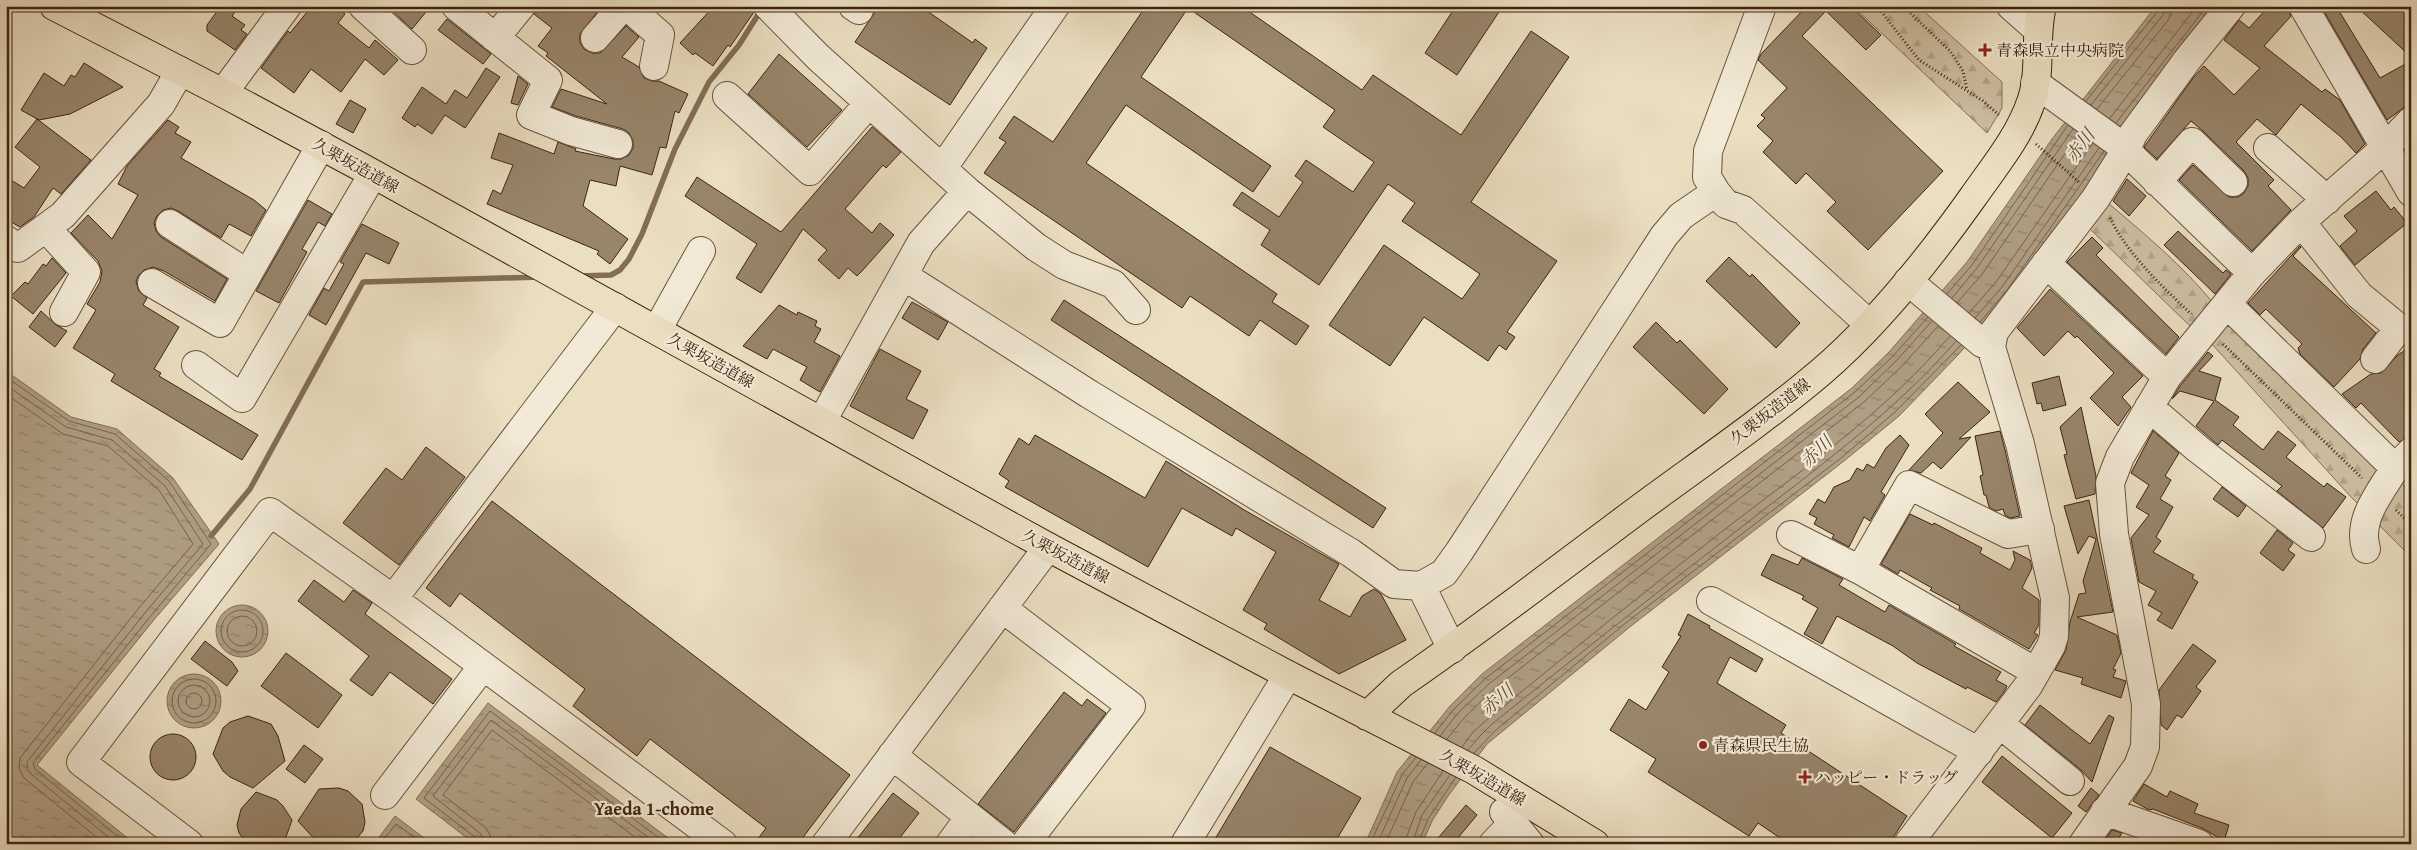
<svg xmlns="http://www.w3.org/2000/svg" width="2417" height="850" font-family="'Gentium Book Plus','Noto Serif JP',serif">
<defs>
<pattern id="forest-firs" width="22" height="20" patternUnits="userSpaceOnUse" patternTransform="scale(1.25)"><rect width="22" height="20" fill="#cebfa3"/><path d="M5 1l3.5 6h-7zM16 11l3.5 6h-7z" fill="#b2a48b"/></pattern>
<pattern id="water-ripples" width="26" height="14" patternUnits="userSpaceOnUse" patternTransform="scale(1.25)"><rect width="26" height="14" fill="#b09f85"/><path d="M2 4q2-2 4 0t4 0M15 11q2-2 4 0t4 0" fill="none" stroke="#91816b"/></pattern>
</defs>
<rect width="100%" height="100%" fill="#ebdfc2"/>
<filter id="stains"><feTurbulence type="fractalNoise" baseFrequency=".004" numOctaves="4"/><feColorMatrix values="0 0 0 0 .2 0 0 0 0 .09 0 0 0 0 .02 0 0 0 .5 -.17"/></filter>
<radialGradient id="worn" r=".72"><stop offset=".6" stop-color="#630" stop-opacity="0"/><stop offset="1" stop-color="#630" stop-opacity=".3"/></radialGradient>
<!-- forest -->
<path fill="url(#forest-firs)" stroke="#867158" d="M1853 6H1918L2002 82V108L1987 133Z
M2108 203C2146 235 2183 266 2214 304L2191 327 2089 228Z
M2230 319 2396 482 2402 484 2411 493V557L2352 498 2210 342Z"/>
<!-- water -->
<path fill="url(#water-ripples)" stroke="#826d55" d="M2156 6H2222L2011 294 1958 355 1899 416 1844 461 1631 626 1487 744 1448 796 1432 821 1422 844H1365L1397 772 1450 706 1482 674 1852 388 1889 352 1967 262 2052 139Z
M6 371 71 417 117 429 173 478 219 544 153 621 37 765 135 844H6Z
M216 631a26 26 0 1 1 52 0a26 26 0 1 1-52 0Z
M167 701a27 27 0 1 1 54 0a27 27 0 1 1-54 0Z
M488 703 676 844H475L416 799Z
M395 816 432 844H374Z"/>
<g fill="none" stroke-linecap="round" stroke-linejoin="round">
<!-- shore -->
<path stroke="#77614a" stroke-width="1" d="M2086 101 2158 11 2159 6
M2091 105 2163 15 2166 6
M2097 109 2169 19 2173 6
M2110 118 2197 6
M2116 123 2207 6
M1947 294 1972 265 2068 125
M1952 298 1977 268 2073 129
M1957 303 1983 273 2079 133
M1969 313 1996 282 2093 143
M1975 318 2002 287 2099 148
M1980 322 2007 290 2104 151
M6 377 69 421 115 434 169 481 211 544 149 618 33 763 35 769 127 844
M6 385 66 427 112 440 165 486 203 544 144 614 27 762V769L31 774 117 844
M6 394 63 434 108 446 159 490 193 544 138 609 20 758 19 768 24 778 105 844
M221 631a21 21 0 1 1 42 0a21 21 0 1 1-42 0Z
M227 631a15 15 0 1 1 30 0a15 15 0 1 1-30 0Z
M172 701a22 22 0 1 1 44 0a22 22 0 1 1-44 0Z
M178 701a16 16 0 1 1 32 0a16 16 0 1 1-32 0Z
M186 701a8 8 0 1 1 16 0a8 8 0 1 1-16 0Z
M1435 733 1454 709 1486 678 1855 392 1893 356 1928 317
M1440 736 1458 713 1490 683 1859 397 1897 360 1932 321
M1447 739 1464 718 1495 688 1864 402 1902 366 1938 326
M1462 747 1473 732 1488 719C1569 653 1650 587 1733 523 1809 465 1888 409 1950 336
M1468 750 1479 737 1492 724C1574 658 1656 593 1739 529 1814 470 1893 414 1956 341
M1474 753 1497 729 1627 622 1841 458 1895 412 1961 345
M380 844 396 824 424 844
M478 844 476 838 424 798 490 711 667 844
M484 844 481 834 433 796 491 720 657 844
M492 844 490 835 486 828 443 795 492 730 644 844
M1370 844 1402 775 1416 757
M1377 844 1407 778 1421 760
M1385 844 1413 782 1428 763
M1404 844 1416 812 1443 771
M1412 844 1422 815 1450 775
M1418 844 1428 819 1456 777"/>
<!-- stream -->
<path stroke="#826d55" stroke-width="5.5" d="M579 276 611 275 620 270 629 259 642 234 675 149 709 82 739 45 761 10
M211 536 250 489 363 282 540 277"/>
</g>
<!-- building -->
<path fill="#98856c" stroke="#3e230e" d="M221 6H226L235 12 232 16 245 25 241 30 247 34 235 50 207 31V25Z
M312 6H335L345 14 338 23 369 48 375 40 398 60 384 75 365 59 341 92 311 69 294 93 261 68 288 31 290 33Z
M387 6H431L412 29Z
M536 6H602L580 34V43L584 49 592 53H600L626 26 639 37 622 57 639 67 644 78 652 81H659L688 94 679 113 675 111 666 148 660 147 652 175 620 166 616 186 590 180 583 206 628 239 610 264 597 254 599 251 487 204 493 190 501 194 513 165 491 158 499 133 554 154 558 142 576 149 575 151 614 159H621L629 155 633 148V141L629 133 623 129 576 116 552 107 561 89 607 104 546 56 548 53 538 46 552 28 534 14Z
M714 6H753L754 12 730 47 728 45 713 66 695 53 693 55 680 43Z
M879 6H920L973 43 975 39 987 48 950 105 855 42Z
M1146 6H1241L1362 90 1373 75 1461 135 1531 31 1569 57 1471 202 1557 261 1507 332 1515 337 1506 350 1499 345 1488 361 1424 317 1390 366 1329 325 1384 245 1462 299 1480 274 1402 221 1415 203 1388 184 1319 285 1261 245 1270 230 1233 205 1242 192 1279 217 1303 182 1295 176 1306 160 1353 192 1374 162 1323 127 1335 110 1188 8 1141 77 1271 166 1253 192 1126 105 1086 163 1277 294 1272 302 1309 326 1296 345 1260 320 1249 336 1190 296 1182 308 984 173 1006 142 999 138 1014 116 1053 142Z
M1456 6H1503L1457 75 1425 53Z
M1807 6H1851L1881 35 1866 50 1826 11 1802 36 1943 171 1868 250 1827 211 1836 202 1806 173 1796 184 1763 152 1773 141 1757 126 1765 118 1761 115 1787 88 1758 60 1761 54Z
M2269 6H2287L2291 16 2264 46 2322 92 2325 89 2340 100 2365 144 2356 153 2341 137 2301 104 2276 135 2257 119 2236 142 2274 180 2268 186 2291 210 2252 251 2179 180 2193 165 2229 197H2238L2244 193 2248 186V178L2244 171 2203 131 2191 121 2157 159 2144 147 2193 78 2204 66 2234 95 2260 68 2224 40 2239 20 2249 28Z
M2321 6H2336L2380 78 2411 61V106H2406L2387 120Z
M2356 6H2401L2411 16V57Z
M447 19 491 54 483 64 438 30Z
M779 54 842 110 807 147 748 94Z
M84 63 123 87 70 114 39 120 21 110 44 73 64 86 71 75 75 77Z
M486 68 500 77 465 128 445 115 432 134 417 124 415 127 402 118 422 87 446 104 455 90 467 98Z
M518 76 528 84 518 105 511 103Z
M350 100 366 109 353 133 336 124Z
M37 119 91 160 61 194 53 188 34 217 20 227 6 219V177L24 188 40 167 15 147Z
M168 120 179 127 175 133 191 142 181 158 254 200 266 210 251 236 229 224 221 238 178 211 171 208 163 210 157 216 154 223 156 231 161 237 227 279 215 301 164 271 153 267 144 270 138 276 136 282 139 291 147 298 143 305 179 327 154 369 161 373 159 376 258 435 242 460 111 381 115 374 73 348 96 310 87 304 100 282 102 271 98 261 71 233 88 215 112 239 138 195 118 184 127 166Z
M872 127 901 152 886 168 883 165 845 209 872 233 880 223 894 235 863 270 857 276 848 268 839 279 818 260 827 250 803 229 761 293 736 278 757 244 685 196 697 177 781 232Z
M2127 179 2146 196 2129 216 2113 201Z
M2376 191 2391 210 2394 207 2407 223 2355 265 2340 246 2357 231 2344 216Z
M308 200 332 214 325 226 318 222 302 249 307 252 279 303 256 291Z
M362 224 399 243 389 264 366 253 326 325 309 315 324 288 329 291 344 264 340 262Z
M2178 231 2223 273 2226 270 2231 274 2215 294 2164 245Z
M2092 237 2103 248 2096 255 2179 337 2166 354 2067 262Z
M2300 246 2301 247 2293 256 2376 333 2363 349 2360 359 2334 387 2300 354 2298 348 2302 344 2266 309 2260 315 2248 303Z
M1729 257 1750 277 1752 274 1800 323 1776 348 1706 281Z
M52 258 66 273 33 314 11 296 25 282 28 284 43 264 46 266Z
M2050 289 2143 376 2122 397 2131 407 2118 426 2090 398 2114 373 2077 336 2075 338 2068 331 2044 356 2017 328Z
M1064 300 1386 508 1373 528 1051 320Z
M912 302 948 322 938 340 902 318Z
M779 305 797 315 798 312 817 321 815 326 821 329 814 342 840 356 820 392 800 380 807 367 773 349 767 359 743 346Z
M41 311 56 325 67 331 55 347 29 327Z
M1656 322 1677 343 1680 340 1728 389 1704 414 1633 347Z
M2411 346V437L2399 442 2361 403 2356 408 2342 394 2371 374 2381 373 2398 355Z
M880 349 921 371 906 399 928 410 913 439 850 406Z
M2208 352 2213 356 2199 371 2221 378 2215 400 2239 417 2233 425 2263 450 2278 431 2296 445 2286 457 2324 487 2327 483 2346 497 2323 528 2277 491 2282 486 2222 440 2218 445 2196 426 2214 401 2180 391 2172 399 2180 386Z
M2059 376 2066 405 2043 411 2041 403 2037 404 2032 383Z
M1958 382 1990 412 1959 439 1971 437 1941 469 1933 462 1921 473 1909 470 1943 433 1925 414Z
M2081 407 2096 476 2095 494 2076 499 2064 455 2067 454 2060 427Z
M2000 431 2005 450 2020 516 2010 518 2005 515 2003 509 1996 511 1989 507 1986 495H1984L1980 476 1983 475 1975 436Z
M2153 431 2179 453 2165 476 2171 480 2160 499 2173 507 2156 537 2161 541 2153 552 2194 575 2192 578 2198 582 2172 629 2157 620 2162 613 2148 605 2156 591 2139 582 2131 538 2149 515 2136 507 2149 485 2131 473Z
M1035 435 1145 498 1166 461 1246 511 1339 564 1319 600 1350 617 1362 596 1374 589 1381 594 1406 640 1339 674 1264 629 1267 624 1243 610 1276 552 1236 528 1232 536 1182 508 1148 567 1005 487 1009 481 999 474 1019 438 1029 445Z
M1900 435 1909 445 1881 492 1885 495 1870 521 1864 517 1849 547 1832 538 1834 535 1814 524 1817 518 1809 514 1818 499 1825 503 1834 487 1850 480 1857 468 1863 471 1867 464 1874 468 1886 448Z
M426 447 465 477 399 565 343 523 386 468 402 480Z
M2222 487 2246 506 2238 517 2213 499Z
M2089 500 2113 612 2077 617 2117 635 2121 653 2113 669 2116 670 2113 677 2126 681 2121 698 2081 684 2083 678 2055 670 2066 650 2070 622 2079 594 2086 593 2083 581 2096 539 2089 536 2078 554 2064 506Z
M492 501 850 775 798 844H754L766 828 650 739 637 756 573 706 585 689 460 593 450 607 426 588Z
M1910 514 1933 525 1934 523 1982 548 1980 553 2010 570 2015 560 2013 551 2030 560 2032 568 2022 588 2039 600V625L2034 633 2038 635 2029 649 1959 609 1960 606 1930 590 1932 588 1900 570 1898 574 1881 564Z
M2277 530 2293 543 2288 550 2295 555 2283 571 2260 553Z
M1772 554 1798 565 1802 558 1843 579 1839 585 1885 612 1889 605 1956 644 1954 646 2001 672 1996 680 2007 686 2004 692 1996 702 1967 687 1966 689 1917 663 1893 646 1837 616 1822 644 1804 634 1818 608 1802 599 1804 596 1761 575Z
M314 580 344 602 353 590 372 603 365 614 452 679 433 704 390 672 372 696 350 680 369 656 298 601Z
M1688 614 1710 626 1709 628 1763 659 1756 672 1730 657 1717 683 1786 725 1781 733 1907 816 1889 844H1789L1758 823 1749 836 1648 772 1656 759 1610 730 1629 699 1646 710 1669 672 1662 667 1681 636 1678 635Z
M205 641 232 662 238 671 227 686 191 659Z
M2193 644 2216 661 2196 687 2201 691 2182 718 2177 715 2167 730 2161 725 2159 690Z
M286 653 342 695 318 728 261 686Z
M1064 692 1082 706 1087 699 1106 713 1014 832 978 804Z
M2040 705 2090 744 2109 715 2114 718 2092 782 2080 769 2025 725Z
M248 716 271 724 278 736 285 761 253 788 230 777 223 771 213 754 223 728 230 722Z
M150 757a23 23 0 1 1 46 0a23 23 0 1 1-46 0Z
M304 745 323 759 305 783 286 769Z
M1270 747 1361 798 1334 844H1212Z
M2002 756 2072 813 2052 838 1982 782Z
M2144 784 2167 797 2170 791 2198 804 2194 813 2229 825 2224 841 2204 829 2153 809 2149 810 2133 801Z
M339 788 348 791 362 804 365 822 363 831 352 844H319L298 821 319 789Z
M2091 788 2099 795 2086 812 2078 806Z
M256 792 277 800 283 806 292 820 286 837 280 844H248L239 833 237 825 241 809Z
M893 793 919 813 895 844H853Z
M1466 805 1477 815 1453 844H1433Z
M2112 830 2122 833 2115 844H2102Z"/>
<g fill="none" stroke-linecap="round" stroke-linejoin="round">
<defs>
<path id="minor" d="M363 6 412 50
M456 6 548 80 531 115 571 131 618 144
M627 6 660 35 654 66
M768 6 818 57 967 191 1036 247 1064 265 1113 284 1136 310
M853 6 859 10
M1762 6 1708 151 1707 177 1716 192 1726 204 1743 210 1869 324
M2011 6 2037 29
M2303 6 2411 192
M495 38 521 6
M595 38 623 6
M2035 83 2118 143 2252 273
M223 93 287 6
M727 96 810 171 869 103
M2268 148 2327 200
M942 169 1055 6
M2157 182 2192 142 2233 182
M2301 222 2359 295 2399 328 2375 359
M170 224 248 274
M46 228 86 272 64 312
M6 240 18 248 63 215 161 104 180 71
M2046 263 2167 377
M904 276 1089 394 1351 553 1394 584 1421 586 1444 573 1459 552 1664 236 1681 216 1716 192
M1908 281 1982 343 1991 347
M152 283 220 323 321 145
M2227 304 2395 468 2411 452
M657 330 701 251
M196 365 242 398 373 174
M2149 407 2198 449 2311 537
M822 421 921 243 967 191
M1791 535 1860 570 2036 672
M2366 549C2357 519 2380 493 2395 468
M1860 570 1909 485 2008 534 2040 529
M1421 586 1452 649
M393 599 615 307
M1711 601 1979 752
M1002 608 1131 706 1025 844
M2000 724 2070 781
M892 755 1004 844
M385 795 483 666
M2105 811 2199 844
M1504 812 1530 844
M189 844 81 762 270 512 393 599 723 844
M826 844 1048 547
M950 844 969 818
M1185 844 1288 675
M1493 844 1513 823
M1908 844 2028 686 2051 646 2054 636 2055 598 2020 444 1991 347 1994 332 2096 198 2126 150 2133 134 2188 59 2231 6
M2083 844 2138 766 2145 747 2146 704 2114 534 2110 483 2120 457 2167 377 2252 273 2301 222 2385 148 2411 121"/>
<path id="major" d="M54 6 223 93 359 166 1048 547 1288 675 1474 770 1595 844
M1367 716 1401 684C1482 628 1560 568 1639 509 1700 464 1763 421 1821 372 1876 325 1931 256 1973 197 1994 167 2019 137 2031 102 2042 72 2034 37 2042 6"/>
</defs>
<!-- minor casing -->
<use href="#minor" stroke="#69523b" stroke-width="30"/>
<!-- major casing -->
<use href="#major" stroke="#3e230e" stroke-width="30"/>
<!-- path -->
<path stroke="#3e230e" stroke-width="3" stroke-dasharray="1 2.5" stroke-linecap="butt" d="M1877 6 1919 60 1983 101 2000 116
M1903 6 1950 51 1963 71 1967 90
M2036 144 2080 183
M2110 218C2129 256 2161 285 2191 314
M2223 344 2362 478
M2396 510 2411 525"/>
<!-- minor -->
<use href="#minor" stroke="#f2ead7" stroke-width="28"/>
<!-- major -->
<use href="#major" stroke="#ebdfc2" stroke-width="28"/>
</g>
<!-- markers -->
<g fill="#8f2418" stroke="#f2ead7" stroke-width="2">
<path d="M1982.5 42.5h5v5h5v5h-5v5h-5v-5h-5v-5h5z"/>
<circle cx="1703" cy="745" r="5"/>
<path d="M1802.5 769.5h5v5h5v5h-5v5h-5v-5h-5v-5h5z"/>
</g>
<g text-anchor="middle" stroke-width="4.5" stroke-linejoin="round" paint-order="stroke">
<!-- poi labels -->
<g font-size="16" fill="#3e230e" stroke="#f2ead7" text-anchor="start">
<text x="1996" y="56">青森県立中央病院</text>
<text x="1713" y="751">青森県民生協</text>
<text x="1815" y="783">ハッピー・ドラッグ</text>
</g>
<!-- street labels -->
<g font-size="16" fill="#3e230e" stroke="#f2ead7">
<text transform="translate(356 165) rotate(29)" y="6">久栗坂造道線</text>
<text transform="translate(711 360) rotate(29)" y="6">久栗坂造道線</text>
<text transform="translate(1770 411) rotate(-38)" y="6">久栗坂造道線</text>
<text transform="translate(1066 556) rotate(28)" y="6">久栗坂造道線</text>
<text transform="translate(1483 777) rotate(30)" y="6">久栗坂造道線</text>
</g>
<!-- water labels -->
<g font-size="18" font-style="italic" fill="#604832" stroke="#f2ead7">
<text transform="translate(2080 146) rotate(-53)" y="6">赤川</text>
<text transform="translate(1816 452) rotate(-44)" y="6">赤川</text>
<text transform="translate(1497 700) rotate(-40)" y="6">赤川</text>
</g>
<!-- neighbourhood labels -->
<g font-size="18" font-weight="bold" fill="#3e230e" stroke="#f2ead7">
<text x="654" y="815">Yaeda 1-chome</text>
</g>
</g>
<!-- margin -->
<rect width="2417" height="850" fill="none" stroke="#ebdfc2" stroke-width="25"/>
<rect x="8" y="8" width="2402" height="835" fill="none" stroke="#3e230e" stroke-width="2.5"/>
<rect x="12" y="12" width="2392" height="825" fill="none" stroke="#3e230e"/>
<rect width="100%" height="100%" filter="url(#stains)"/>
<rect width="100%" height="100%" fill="url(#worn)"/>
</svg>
